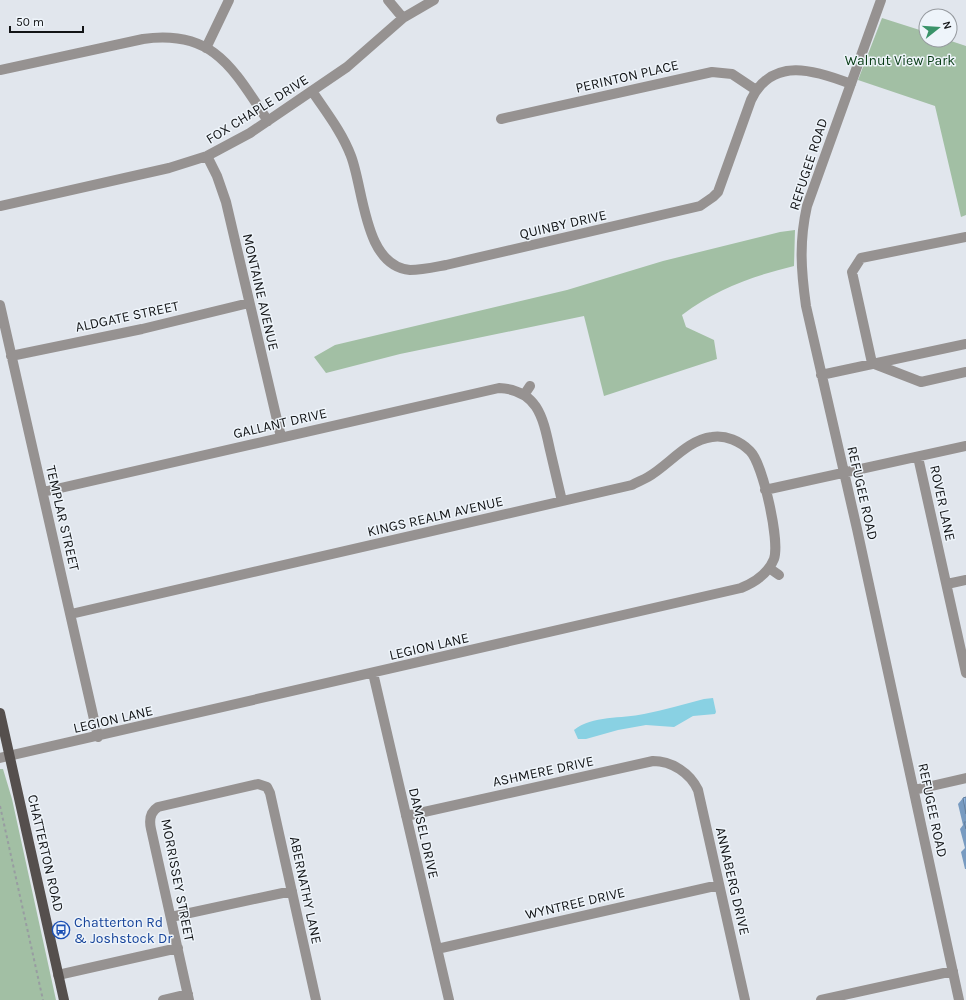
<svg xmlns="http://www.w3.org/2000/svg" width="966" height="1000" font-family="Karla,sans-serif">
<rect width="100%" height="100%" fill="#e1e6ed"/>
<!-- green -->
<path fill="#a2bfa4" d="M882 18 926 32V40H948L966 46V215L961 217 935 106 858 80Z
M795 230 794 266C753 276 716 289 682 315L686 327 714 340 717 359 604 396 584 316 400 354 326 373 314 357 335 345 567 290 663 261 780 232Z
M0 769H3L12 799 56 1000H0Z"/>
<!-- water -->
<path fill="#89d1e3" d="M713 698 716 712 715 714 693 716 674 727 646 725 618 730 586 739H578L574 730C592 715 622 719 644 714 664 710 684 704 704 699Z"/>
<g fill="none" stroke-linecap="round" stroke-linejoin="round">
<!-- path -->
<path stroke="#989ca1" stroke-width="2" stroke-dasharray="3 3" stroke-linecap="butt" d="M0 806 43 1000"/>
<!-- minor -->
<path stroke="#969291" stroke-width="10" d="M388 0 403 18
M881 0 807 206C799 242 801 270 806 306L857 529 959 1000
M206 48 229 0
M0 70 143 39C214 29 233 69 268 121
M312 91C326 112 342 132 351 156 364 190 364 266 410 270 422 270 435 267 446 265L700 206 713 197 718 192 751 100C772 56 815 70 851 84
M501 119 712 72 732 74 756 90
M207 156 217 176 226 202 281 437
M0 206 169 168 207 156 250 133 347 67 403 18 434 0
M0 305 98 737
M11 356 142 329 249 303
M872 363 852 272 861 258 966 237
M872 363 921 382 966 372
M821 375 966 344
M524 395 530 386
M918 457 966 673
M765 490 966 446
M43 492 499 388C538 390 543 418 550 450 554 467 558 484 562 501
M769 568 779 575
M947 584 966 580
M373 673 449 1000
M0 758 741 588C756 582 768 574 774 559 780 541 763 464 750 451 740 441 726 435 712 437 687 440 669 465 648 477 643 480 637 482 632 485L71 614
M914 790 966 778
M406 816 653 761C672 761 690 773 698 790L745 1000
M171 917 292 891
M437 949 719 885
M58 975 178 948
M163 1000 188 994
M189 1000 151 829C149 820 150 812 158 807L258 784 267 787 270 793 316 1000
M821 1000 953 971"/>
<!-- major -->
<path stroke="#554f4d" stroke-width="10" d="M0 713 64 1000"/>
</g>
<!-- wall -->
<path fill="#789bc1" d="M966 797V869H965L961 852 965 848 960 829 963 825 958 804 963 798Z"/>
<!-- building -->
<path fill="#8cb4e0" stroke="#627e9d" d="M966 797V814L963 798Z
M964 822H966V829Z"/>
<!-- icons -->
<defs>
<symbol id="bus-ring" viewBox="-11 -11 22 22"><circle r="9.5" fill="#eef4fa" stroke="#1a4fb4" stroke-width="1.5"/><path d="M-5-6H5V4H4V6H2V4H-2V6H-4V4H-5ZM-3.5-4V0h7V-4ZM-3.5 1.2v1.5H-2V1.2ZM2 1.2v1.5H3.5V1.2Z" fill="#1a4fb4"/></symbol>
</defs>
<g fill-rule="evenodd">
<use href="#bus-ring" x="51" y="920" width="20" height="20"/>
</g>
<g text-anchor="middle" stroke-width="3" stroke-linejoin="round" paint-order="stroke">
<!-- park labels -->
<g font-size="14" fill="#073b14" stroke="#eef4fa">
<text x="900" y="65">Walnut View Park</text>
</g>
<!-- street labels -->
<g font-size="14" fill="#121416" stroke="#eef4fa">
<text transform="translate(627 76) rotate(-13)" y="5">PERINTON PLACE</text>
<text transform="translate(257 109) rotate(-32)" y="5">FOX CHAPLE DRIVE</text>
<text transform="translate(808 164) rotate(-72)" y="5">REFUGEE ROAD</text>
<text transform="translate(563 224) rotate(-13)" y="5">QUINBY DRIVE</text>
<text transform="translate(261 292) rotate(77)" y="5">MONTAINE AVENUE</text>
<text transform="translate(127 316) rotate(-12)" y="5">ALDGATE STREET</text>
<text transform="translate(280 423) rotate(-13)" y="5">GALLANT DRIVE</text>
<text transform="translate(863 493) rotate(77)" y="5">REFUGEE ROAD</text>
<text transform="translate(943 503) rotate(78)" y="5">ROVER LANE</text>
<text transform="translate(435 516) rotate(-13)" y="5">KINGS REALM AVENUE</text>
<text transform="translate(63 518) rotate(77)" y="5">TEMPLAR STREET</text>
<text transform="translate(429 646) rotate(-13)" y="5">LEGION LANE</text>
<text transform="translate(113 719) rotate(-13)" y="5">LEGION LANE</text>
<text transform="translate(543 771) rotate(-12)" y="5">ASHMERE DRIVE</text>
<text transform="translate(933 810) rotate(78)" y="5">REFUGEE ROAD</text>
<text transform="translate(424 833) rotate(77)" y="5">DAMSEL DRIVE</text>
<text transform="translate(46 853) rotate(77)" y="5">CHATTERTON ROAD</text>
<text transform="translate(178 880) rotate(79)" y="5">MORRISSEY STREET</text>
<text transform="translate(733 881) rotate(77)" y="5">ANNABERG DRIVE</text>
<text transform="translate(306 890) rotate(78)" y="5">ABERNATHY LANE</text>
<text transform="translate(575 903) rotate(-13)" y="5">WYNTREE DRIVE</text>
</g>
<!-- transit labels -->
<g font-size="14" fill="#164399" stroke="#eef4fa" text-anchor="start">
<text x="74" y="927">Chatterton Rd<tspan x="74" dy="16">&amp; Joshstock Dr</tspan></text>
</g>
</g>
<!-- north arrow -->
<g transform="translate(938 28) rotate(73)"><circle r="19" fill="#eef4fa" stroke="#969a9f"/>
<path d="M0-3L7 15L0 10L-7 15Z" fill="#3a9369"/>
<text y="-6" font-size="11" font-weight="bold" text-anchor="middle" fill="#121416">N</text>
</g>
<!-- scale -->
<path d="M10 26v6h73v-6" fill="none" stroke="#121416" stroke-width="2"/>
<text x="16" y="26" font-size="12" fill="#121416" stroke="#eef4fa" stroke-width="3" paint-order="stroke">50 m</text>
</svg>
